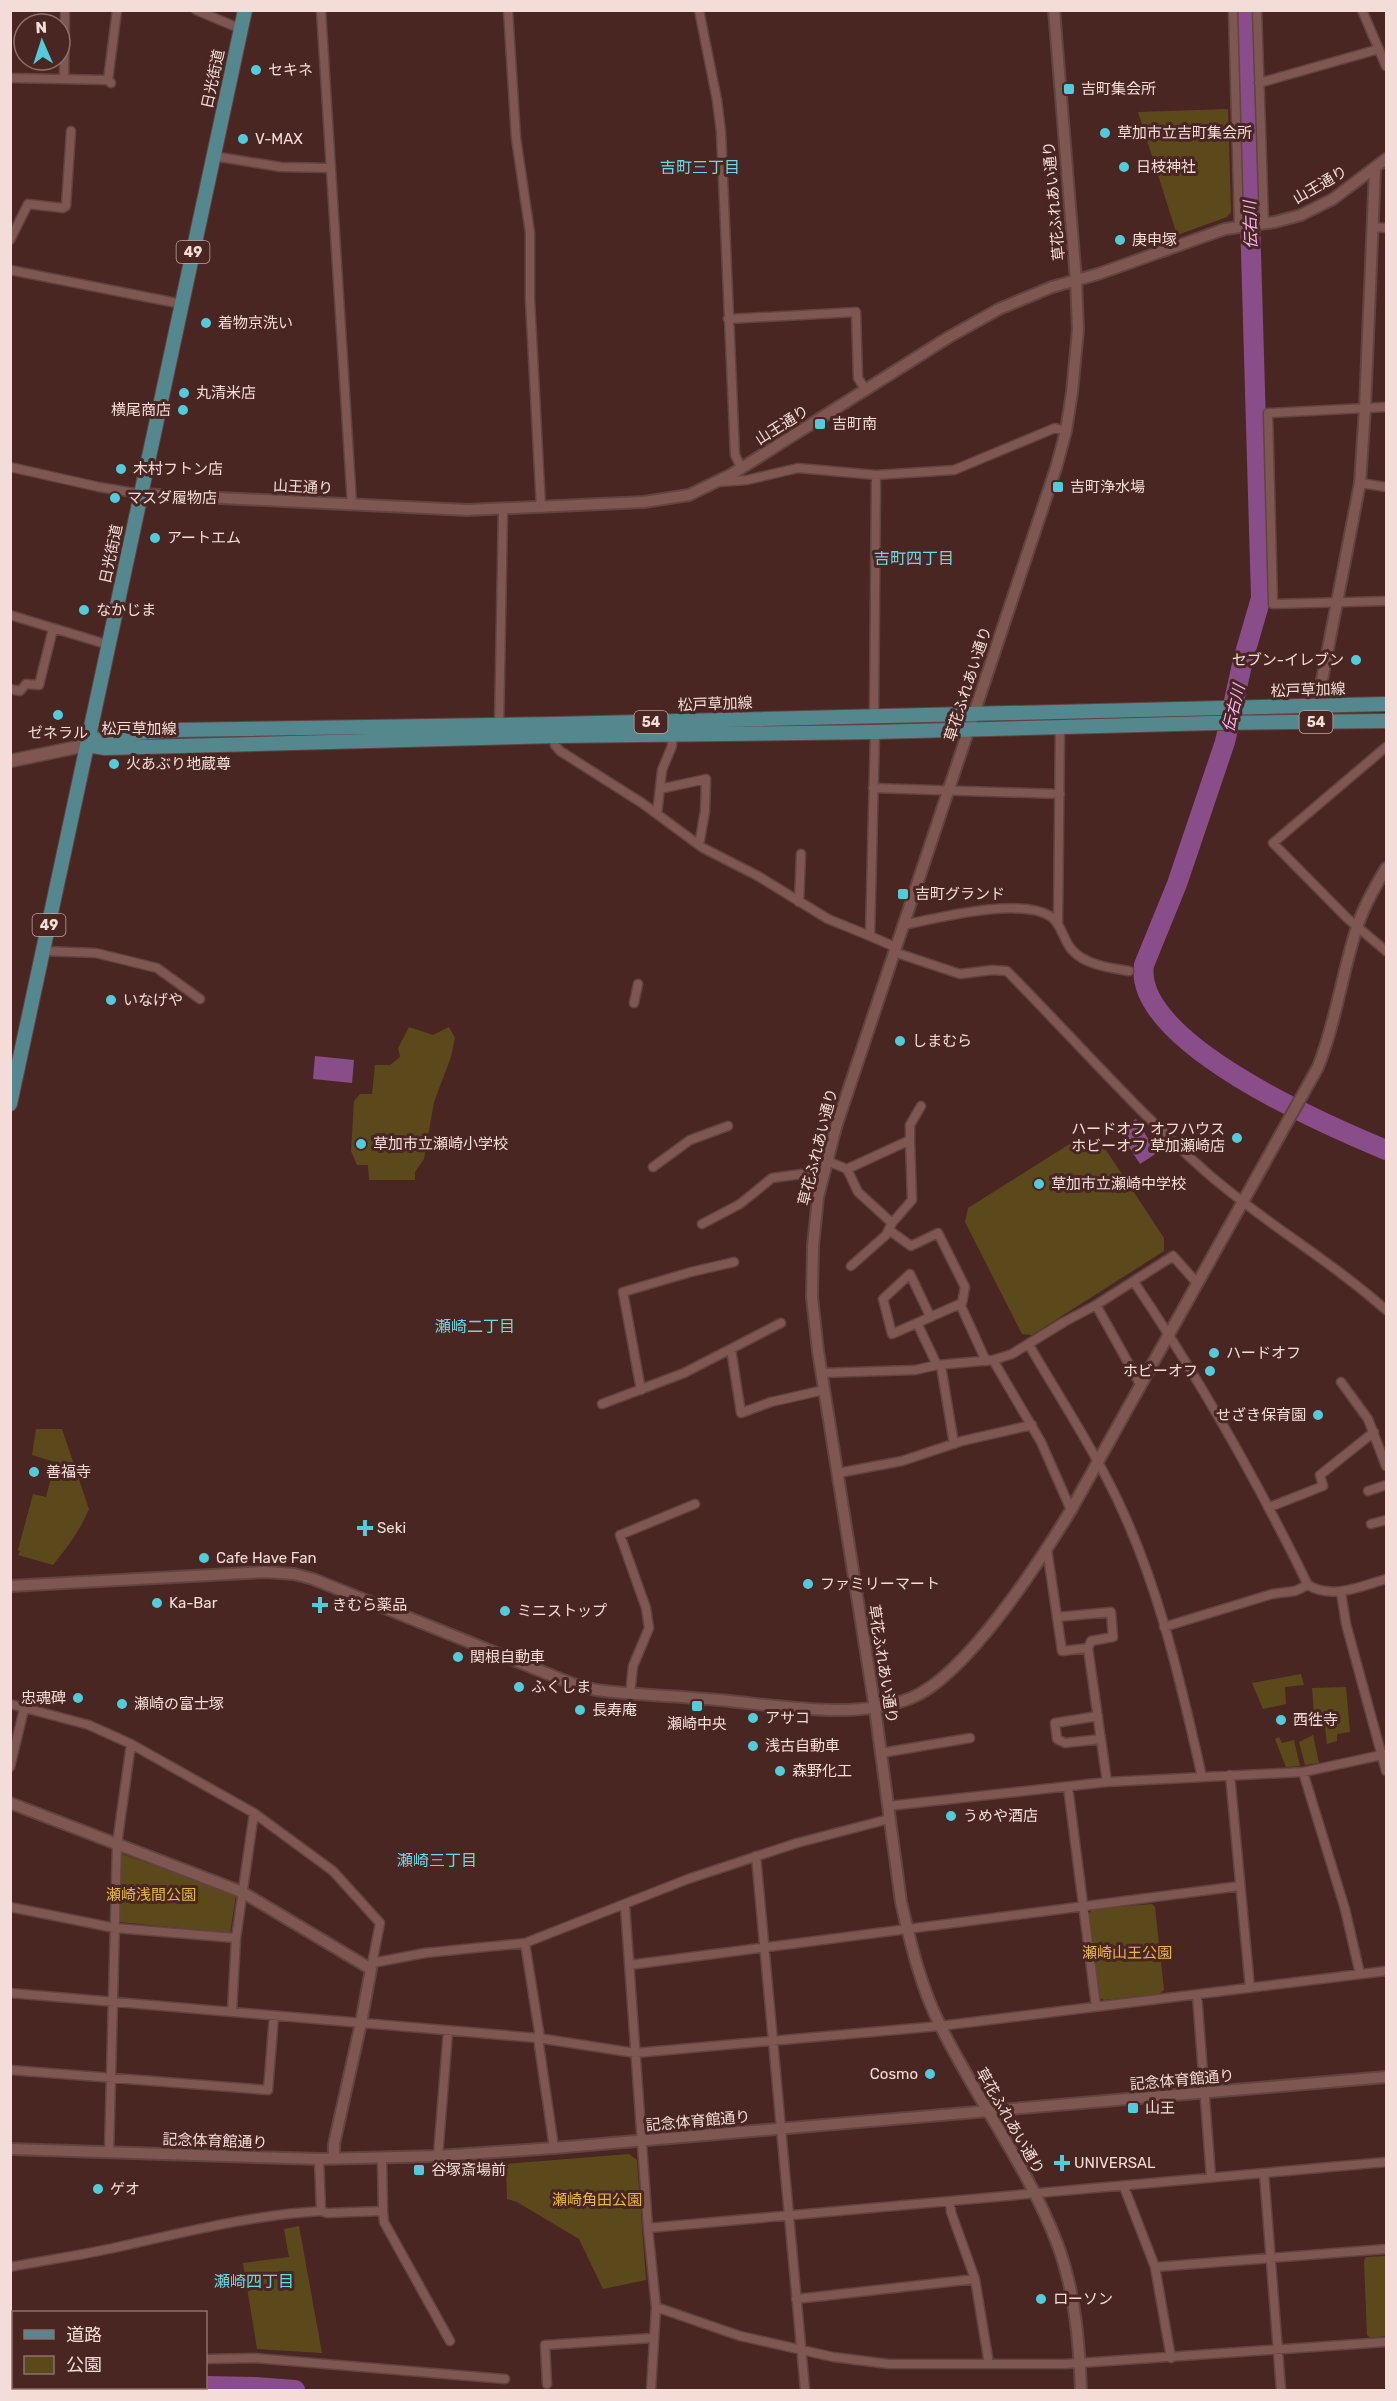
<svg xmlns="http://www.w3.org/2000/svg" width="1397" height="2401" font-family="Rubik,'Noto Sans JP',sans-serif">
<rect width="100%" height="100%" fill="#492622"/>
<!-- green -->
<path fill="#5c491b" d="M1228 109 1231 212 1227 217 1177 235 1138 112Z
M409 1027 433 1035 449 1027 455 1038 451 1057 434 1102 424 1159 415 1172V1180H369L368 1165H357L351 1151 354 1101 360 1094H372L375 1065H390L400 1057 398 1048Z
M1073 1142 1106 1150 1164 1238V1251L1032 1335 1022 1334 965 1222 968 1208Z
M36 1429H62L89 1509C81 1529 67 1548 53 1565L18 1555 20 1551 18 1550 33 1494 46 1497 55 1462 32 1455Z
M1301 1674 1304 1685 1285 1687 1286 1704 1263 1709 1252 1683Z
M1346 1687 1350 1732 1337 1734V1741L1327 1744 1325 1726H1315L1312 1688Z
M1313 1735 1319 1763 1305 1765 1299 1742Z
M1279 1737 1282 1743 1294 1740 1300 1766 1286 1767 1275 1739Z
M122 1854 236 1895 230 1933 119 1922Z
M1152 1904 1155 1907 1164 1990 1159 1994 1104 2000 1100 1998 1089 1915 1092 1909Z
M629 2154 637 2160 646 2280 603 2289 579 2239 517 2202 507 2199 506 2164Z
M299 2226 322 2353 257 2349 243 2263 289 2257 284 2229Z
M1386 2256V2336L1371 2338 1367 2335 1364 2261 1366 2257Z"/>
<!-- water -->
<path fill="#894d8a" d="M315 1056 354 1060 352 1083 313 1079Z
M1136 1119 1157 1153 1140 1164 1118 1130Z"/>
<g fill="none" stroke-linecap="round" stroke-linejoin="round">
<!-- river -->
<path stroke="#894d8a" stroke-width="20" d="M1244 10 1261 598 1243 660 1225 742 1177 884 1144 965C1132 1042 1328 1126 1386 1150
M206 2386 255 2387 295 2390
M135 2390 165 2388"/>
<defs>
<path id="pedestrian" d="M190 2388V2390"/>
<path id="minor" d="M196 10 241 29
M321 10 352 505
M508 10 516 138 530 233V300L541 508
M699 10 717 100 721 132 735 455 741 467
M1233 10 1239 226
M1257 10 1264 223
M1362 10 1386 66
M10 78 108 80 111 83
M64 78 65 10
M108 80 117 10
M1259 83 1379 49
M213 156 281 167 330 168
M1372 227 1386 228
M10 240 28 204 63 208 66 206 71 131
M10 270 182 304
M728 319 856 312 858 378 865 389
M1386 407 1268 413 1273 604 1386 601
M10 467 99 487 141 494
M718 482 747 480 798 468 876 475 954 470 1055 428 1066 431
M1360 483 1386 487
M10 615 109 645
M10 689 20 691 26 684 39 685 53 629
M874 716 876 475
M499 728 503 509
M554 732 555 745 560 751 642 803 703 848 758 876 828 919 870 936
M875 732 870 936 895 947
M1386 747 1273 843 1347 918 1386 951
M873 788 1060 794
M660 789 706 779 705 811 699 845
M657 814 662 770 672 746V735
M799 902 801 854
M1058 924 1060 726
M903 925C938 918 1018 897 1050 916 1062 924 1063 940 1072 950 1085 965 1111 968 1129 971
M43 951 96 953 157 968 200 999
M894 952 960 974 992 970 1007 971C1073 1038 1135 1109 1206 1172 1263 1222 1330 1260 1386 1310
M634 1003 638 984
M827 1161 847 1169 858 1192 892 1223
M653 1167 690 1140 728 1126
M847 1169 910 1140V1125L921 1106
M702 1224 740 1204 772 1178 824 1171
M889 1230 911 1246 938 1233 965 1287 962 1303 917 1323 937 1365
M851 1266 886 1235 892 1223 912 1200 910 1140
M1134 1282C1199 1378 1257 1481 1308 1585 1333 1600 1361 1586 1386 1579
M960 1304 986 1361
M1096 1305 1140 1384
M917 1323 892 1334 883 1299 910 1274 930 1316
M1029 1345C1054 1388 1082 1431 1105 1475 1155 1569 1179 1674 1202 1777
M731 1349 741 1413 771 1402 824 1390
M993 1360 1041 1442 1071 1510
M941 1366 954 1444
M821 1373 915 1370 937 1365 993 1360 1012 1354 1064 1322 1096 1305 1173 1256 1197 1283
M1341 1382 1368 1419 1386 1466
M641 1390 623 1292 691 1272 734 1262
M602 1404 684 1373 781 1323
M838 1473 902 1461 962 1441 1032 1425
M1368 1491 1386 1485
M1270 1507 1323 1486 1320 1475 1374 1432
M1371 1524 1386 1520
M1047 1549 1062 1651 1088 1648 1107 1782
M1341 1592 1346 1624 1386 1771
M1057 1617 1111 1612 1113 1637 1091 1641 1088 1648
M1164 1627 1272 1594 1295 1591 1308 1585
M630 1694 633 1666 649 1628 646 1608 620 1535 695 1504
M10 1704 89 1725 131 1744 254 1813 333 1871 380 1923 371 1969
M1098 1716 1055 1723 1057 1739 1065 1743 1101 1739
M881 1753 970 1738
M10 1767 24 1709
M1303 1772 1345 1909 1360 1974
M1230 1775 1250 1988
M1068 1787 1096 2006
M888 1806 1107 1782 1303 1772 1386 1754
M756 1856 805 2390
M625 1906 648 2228 656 2307 651 2390
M10 1907 115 1928 236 1938
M525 1943 688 1879 797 1843 889 1819
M372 1963 425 1953 525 1943 540 2038
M629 1965 1240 1886
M10 1993 538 2038 635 2053 940 2026 1386 1971
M1197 1995 1211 2177
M232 2012 236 1938 254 1813
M538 2038 554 2148
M10 2070 268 2090 274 2016
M109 2153 117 1844 131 1744
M438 2156 448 2031
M319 2159 321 2211 327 2213 383 2211 382 2159
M1264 2173 1281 2390
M1124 2187 1155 2267 1171 2358
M950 2202 951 2212 975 2279 989 2364
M383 2211 384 2222 450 2341
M648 2228 1386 2162
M10 2267C46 2260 83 2255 118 2247 185 2232 252 2215 321 2211
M1155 2267 1386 2249
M796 2299 975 2279
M656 2307 740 2336 833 2357 889 2364H1065L1386 2342
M206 2359 254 2358 505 2379
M547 2384 545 2345 652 2338
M25 2390 30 2388"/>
<path id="tertiary" d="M1054 10 1076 280 1078 330 1072 392 1066 431 1056 468 836 1127 818 1197 813 1246 812 1297 818 1351 875 1709 901 1902C911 1945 921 1988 941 2027 977 2100 1028 2167 1057 2243 1075 2291 1079 2340 1081 2390
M141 494 467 510 644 502 689 495 732 474 949 337 999 309 1052 287 1098 274 1225 229 1275 222 1301 215 1333 199 1386 159
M1321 722V685L1360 483 1365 408 1375 169
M10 1586 265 1572 294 1574 313 1579 573 1684 596 1690C636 1695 677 1696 718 1700 778 1705 854 1721 911 1698 966 1676 1040 1561 1071 1510L1318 1067C1336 1022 1342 973 1357 927 1364 906 1375 887 1386 868
M10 1803 242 1892 371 1969 361 2023 334 2144V2159
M10 2149 319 2159 438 2156 554 2148 1386 2077"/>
<path id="secondary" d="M10 761 87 745"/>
<path id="primary" d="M87 745 109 735 176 730 554 724 1386 704
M87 745 105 748 555 736 875 732 1213 723 1386 721
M10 1104 245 10"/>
</defs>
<!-- pedestrian casing -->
<use href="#pedestrian" stroke="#614340" stroke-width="9"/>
<!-- minor casing -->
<use href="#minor" stroke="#614340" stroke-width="11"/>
<!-- tertiary casing -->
<use href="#tertiary" stroke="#614340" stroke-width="14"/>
<!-- secondary casing -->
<use href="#secondary" stroke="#614340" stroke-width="15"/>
<!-- primary casing -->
<use href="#primary" stroke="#614340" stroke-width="16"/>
<!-- pedestrian -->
<use href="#pedestrian" stroke="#7f5752" stroke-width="6"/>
<!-- minor -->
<use href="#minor" stroke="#7f5752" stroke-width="8"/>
<!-- tertiary -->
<use href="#tertiary" stroke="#7f5752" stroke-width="10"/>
<!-- secondary -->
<use href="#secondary" stroke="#7f5752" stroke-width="12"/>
<!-- primary -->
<use href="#primary" stroke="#55888e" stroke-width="14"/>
</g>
<!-- markers -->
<g fill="#53cbda" stroke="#492622" stroke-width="2">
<circle cx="256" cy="70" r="6"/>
<rect x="1063" y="83" width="12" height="12" rx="3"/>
<circle cx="1105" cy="133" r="6"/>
<circle cx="243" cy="139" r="6"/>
<circle cx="1124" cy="167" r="6"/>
<circle cx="1120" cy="240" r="6"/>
<circle cx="206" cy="323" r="6"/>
<circle cx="184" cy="393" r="6"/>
<circle cx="183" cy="410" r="6"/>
<rect x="814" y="418" width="12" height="12" rx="3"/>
<circle cx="121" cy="469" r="6"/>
<rect x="1052" y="481" width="12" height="12" rx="3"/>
<circle cx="115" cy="498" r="6"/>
<circle cx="155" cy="538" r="6"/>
<circle cx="84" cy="610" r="6"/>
<circle cx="1356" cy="660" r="6"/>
<circle cx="58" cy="715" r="6"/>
<circle cx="114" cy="764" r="6"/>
<rect x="897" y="888" width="12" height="12" rx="3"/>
<circle cx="111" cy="1000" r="6"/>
<circle cx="900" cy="1041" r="6"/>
<circle cx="1237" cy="1138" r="6"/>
<circle cx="361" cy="1144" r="6"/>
<circle cx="1039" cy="1184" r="6"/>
<circle cx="1214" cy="1353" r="6"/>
<circle cx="1210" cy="1371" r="6"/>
<circle cx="1318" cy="1415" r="6"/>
<circle cx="34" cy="1472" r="6"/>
<path d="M362 1519h6v6h6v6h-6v6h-6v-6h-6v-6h6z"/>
<circle cx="204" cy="1558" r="6"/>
<circle cx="808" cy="1584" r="6"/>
<circle cx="157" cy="1603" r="6"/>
<path d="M317 1596h6v6h6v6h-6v6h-6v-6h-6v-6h6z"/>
<circle cx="505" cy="1611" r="6"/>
<circle cx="458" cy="1657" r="6"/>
<circle cx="519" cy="1687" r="6"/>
<circle cx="78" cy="1698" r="6"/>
<circle cx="122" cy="1704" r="6"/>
<rect x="691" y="1700" width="12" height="12" rx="3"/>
<circle cx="580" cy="1710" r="6"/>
<circle cx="753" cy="1718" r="6"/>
<circle cx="1281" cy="1720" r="6"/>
<circle cx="753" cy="1746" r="6"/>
<circle cx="780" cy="1771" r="6"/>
<circle cx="951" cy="1816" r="6"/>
<circle cx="930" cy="2074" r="6"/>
<rect x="1127" y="2102" width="12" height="12" rx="3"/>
<path d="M1059 2154h6v6h6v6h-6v6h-6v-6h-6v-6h6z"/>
<rect x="413" y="2164" width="12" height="12" rx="3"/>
<circle cx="98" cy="2189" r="6"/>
<circle cx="1041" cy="2299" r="6"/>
</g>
<g text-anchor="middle" stroke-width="6" stroke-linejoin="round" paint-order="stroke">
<!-- shield labels -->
<g fill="#492622" stroke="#c1a5a1" stroke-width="1.5">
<rect x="176.5" y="241" width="33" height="22" rx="4.5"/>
<rect x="634.5" y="711" width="33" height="22" rx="4.5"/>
<rect x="1299.5" y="711" width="33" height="22" rx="4.5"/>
<rect x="32.5" y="914" width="33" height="22" rx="4.5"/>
</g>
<g font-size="14" font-weight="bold" fill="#f4dcd8">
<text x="193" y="257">49</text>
<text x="651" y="727">54</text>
<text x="1316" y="727">54</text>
<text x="49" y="930">49</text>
</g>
<!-- poi labels -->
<g font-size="15" fill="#f4dcd8" stroke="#492622" text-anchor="start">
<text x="268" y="75">セキネ</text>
<text x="1081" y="94">吉町集会所</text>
<text x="1117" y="138">草加市立吉町集会所</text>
<text x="255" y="144">V-MAX</text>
<text x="1136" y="172">日枝神社</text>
<text x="1132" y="245">庚申塚</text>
<text x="218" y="328">着物京洗い</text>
<text x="196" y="398">丸清米店</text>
<text x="171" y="415" text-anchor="end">横尾商店</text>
<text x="832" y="429">吉町南</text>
<text x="133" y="474">木村フトン店</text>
<text x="1070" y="492">吉町浄水場</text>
<text x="127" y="503">マスダ履物店</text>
<text x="167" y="543">アートエム</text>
<text x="96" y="615">なかじま</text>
<text x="1344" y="665" text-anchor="end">セブン-イレブン</text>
<text x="58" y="738" text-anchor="middle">ゼネラル</text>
<text x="126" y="769">火あぶり地蔵尊</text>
<text x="915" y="899">吉町グランド</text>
<text x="123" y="1005">いなげや</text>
<text x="912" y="1046">しまむら</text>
<text x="1225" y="1134" text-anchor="end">ハードオフ オフハウス<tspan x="1225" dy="17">ホビーオフ 草加瀬崎店</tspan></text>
<text x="373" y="1149">草加市立瀬崎小学校</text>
<text x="1051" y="1189">草加市立瀬崎中学校</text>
<text x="1226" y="1358">ハードオフ</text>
<text x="1198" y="1376" text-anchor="end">ホビーオフ</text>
<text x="1306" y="1420" text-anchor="end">せざき保育園</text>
<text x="46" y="1477">善福寺</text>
<text x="377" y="1533">Seki</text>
<text x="216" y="1563">Cafe Have Fan</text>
<text x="820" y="1589">ファミリーマート</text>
<text x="169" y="1608">Ka-Bar</text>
<text x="332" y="1610">きむら薬品</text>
<text x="517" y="1616">ミニストップ</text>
<text x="470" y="1662">関根自動車</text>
<text x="531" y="1692">ふくしま</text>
<text x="66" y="1703" text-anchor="end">忠魂碑</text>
<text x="134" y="1709">瀬崎の富士塚</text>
<text x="592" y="1715">長寿庵</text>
<text x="765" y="1723">アサコ</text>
<text x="1293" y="1725">西徃寺</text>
<text x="697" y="1729" text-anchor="middle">瀬崎中央</text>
<text x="765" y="1751">浅古自動車</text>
<text x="792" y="1776">森野化工</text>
<text x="963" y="1821">うめや酒店</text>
<text x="918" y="2079" text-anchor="end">Cosmo</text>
<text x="1145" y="2113">山王</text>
<text x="1074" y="2168">UNIVERSAL</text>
<text x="431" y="2175">谷塚斎場前</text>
<text x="110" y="2194">ゲオ</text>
<text x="1053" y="2304">ローソン</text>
</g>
<!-- street labels -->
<g font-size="15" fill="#f4dcd8" stroke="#492622">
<text transform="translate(213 79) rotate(-78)" y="5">日光街道</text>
<text transform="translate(1320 185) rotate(-30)" y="5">山王通り</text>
<text transform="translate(1054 201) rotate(-95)" y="5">草花ふれあい通り</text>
<text transform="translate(782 425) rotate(-32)" y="5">山王通り</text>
<text transform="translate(303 487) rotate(3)" y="5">山王通り</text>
<text transform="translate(111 554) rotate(-78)" y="5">日光街道</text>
<text transform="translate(968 684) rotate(-72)" y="5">草花ふれあい通り</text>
<text transform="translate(1308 690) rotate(-2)" y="5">松戸草加線</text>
<text transform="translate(715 704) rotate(-2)" y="5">松戸草加線</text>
<text x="139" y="734">松戸草加線</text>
<text transform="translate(818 1147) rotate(-76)" y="5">草花ふれあい通り</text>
<text transform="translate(883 1664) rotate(81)" y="5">草花ふれあい通り</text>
<text transform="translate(1182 2080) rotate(-5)" y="5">記念体育館通り</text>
<text transform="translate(698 2121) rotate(-5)" y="5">記念体育館通り</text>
<text transform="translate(1010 2121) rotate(60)" y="5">草花ふれあい通り</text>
<text transform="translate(215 2141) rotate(2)" y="5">記念体育館通り</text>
</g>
<!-- park labels -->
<g font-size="15" fill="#e9b93b" stroke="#492622">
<text x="151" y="1900">瀬崎浅間公園</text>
<text x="1127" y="1958">瀬崎山王公園</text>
<text x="597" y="2205">瀬崎角田公園</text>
</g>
<!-- neighbourhood labels -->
<g font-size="16" fill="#6cd7e5" stroke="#492622">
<text x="700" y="173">吉町三丁目</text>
<text x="914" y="564">吉町四丁目</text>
<text x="475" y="1332">瀬崎二丁目</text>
<text x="437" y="1866">瀬崎三丁目</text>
<text x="254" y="2287">瀬崎四丁目</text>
</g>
<!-- water labels -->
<g font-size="16" font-style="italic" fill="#f7b3f6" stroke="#492622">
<text transform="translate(1250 225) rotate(-92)" y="6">伝右川</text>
<text transform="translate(1233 708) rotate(-76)" y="6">伝右川</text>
</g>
</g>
<!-- border -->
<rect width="1397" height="2401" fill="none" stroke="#f4dcd8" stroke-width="24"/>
<!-- legend -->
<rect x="12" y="2311" width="195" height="78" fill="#492622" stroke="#8d6f6b" stroke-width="1.5"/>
<rect x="24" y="2330" width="30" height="9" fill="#55888e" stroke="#8d6f6b" stroke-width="1.5"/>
<text x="66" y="2341" font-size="18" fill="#f4dcd8">道路</text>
<rect x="24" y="2356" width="30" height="18" fill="#5c491b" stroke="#8d6f6b" stroke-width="1.5"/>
<text x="66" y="2371" font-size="18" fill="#f4dcd8">公園</text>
<!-- north arrow -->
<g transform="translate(42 42) rotate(357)"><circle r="28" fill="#492622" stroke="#8d6f6b" stroke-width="1.5"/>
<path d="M0-4.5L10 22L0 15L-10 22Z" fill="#53cbda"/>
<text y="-9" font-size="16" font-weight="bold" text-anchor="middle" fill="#f4dcd8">N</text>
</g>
</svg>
